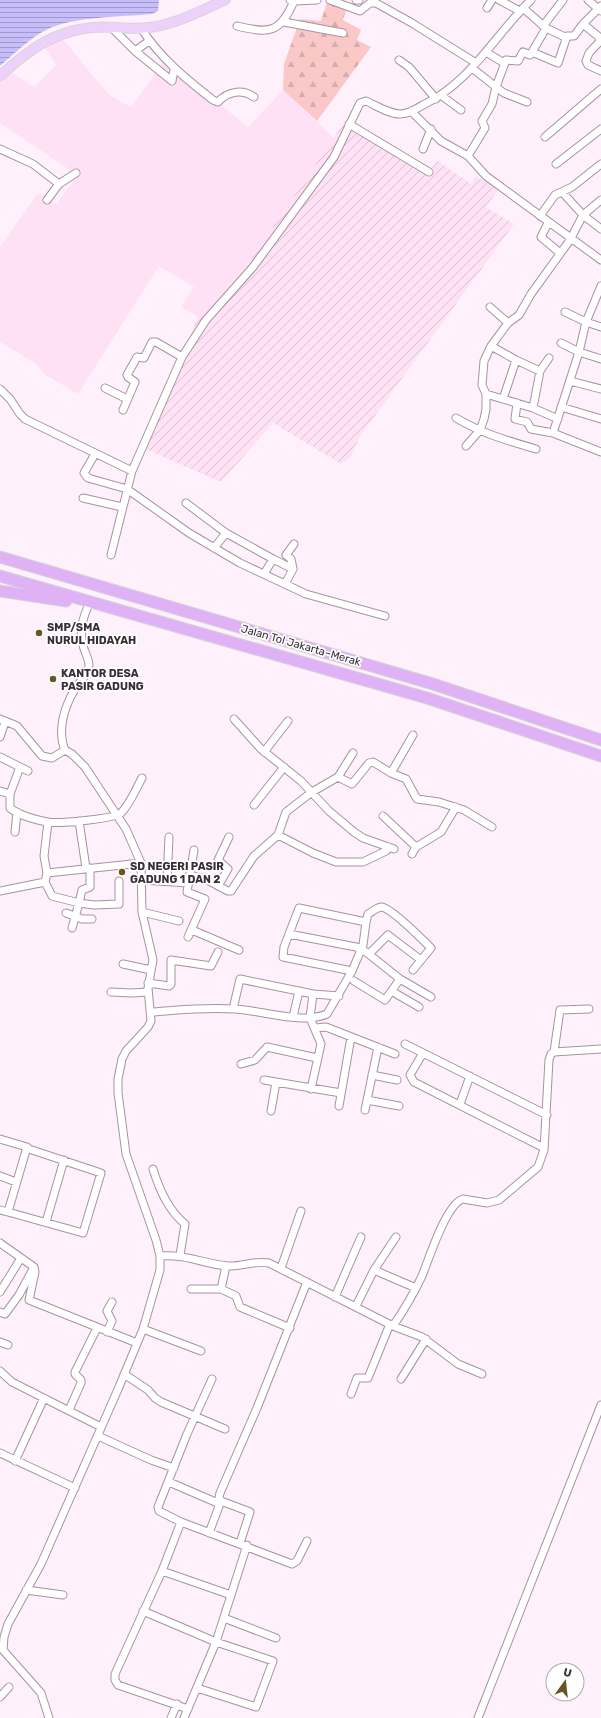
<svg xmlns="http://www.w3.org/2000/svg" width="601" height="1718" font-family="Rubik,sans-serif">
<defs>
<pattern id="industrial-furrows" width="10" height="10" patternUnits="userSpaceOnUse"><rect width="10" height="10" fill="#ffe1f6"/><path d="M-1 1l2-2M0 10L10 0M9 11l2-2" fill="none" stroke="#dbc1d4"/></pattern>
<pattern id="forest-firs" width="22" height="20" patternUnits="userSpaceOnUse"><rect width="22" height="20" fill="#fac9c7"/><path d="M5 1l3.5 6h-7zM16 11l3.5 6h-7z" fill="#d7adac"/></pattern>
<pattern id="water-rules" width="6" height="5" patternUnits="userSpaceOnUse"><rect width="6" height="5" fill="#c7bdf9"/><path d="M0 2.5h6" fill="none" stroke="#a29aca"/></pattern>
</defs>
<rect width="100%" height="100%" fill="#fff1fb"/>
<!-- built -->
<path fill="#ffe1f6" d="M62 38 109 95 131 107 165 60 248 127 283 90 334 138 243 271 198 317 181 307 194 287 159 266 78 394 44 374 35 363 0 342V247L38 193 57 204 77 175 0 123V80L11 72 34 87 56 65 45 48Z"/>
<!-- industrial -->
<path fill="url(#industrial-furrows)" d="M347 118 430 171 437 160 471 184 476 176 498 190 486 207 514 224 361 435 350 458 341 464 273 423 221 482 141 447 198 317 243 271Z"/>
<!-- forest -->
<path fill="url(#forest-firs)" d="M327 2 347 7 343 20 361 30 357 40 371 47 317 121 283 90 284 64 300 19 321 21Z"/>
<!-- water -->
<path fill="url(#water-rules)" d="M0 0H159L158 11 152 14C122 17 73 16 46 30 30 38 14 54 0 66Z"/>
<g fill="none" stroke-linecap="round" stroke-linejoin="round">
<defs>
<path id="minor" d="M330 0 360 11 370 3H376L412 23 476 63
M356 0H359
M499 0 520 11
M588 0 601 11
M294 1 317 0
M487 8 492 0
M523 8 546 28 532 52
M284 22 343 33
M583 24 599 37 600 42
M237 26C270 34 280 33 294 1L290 0
M543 26 563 0
M112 28 135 51
M141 28C160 58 186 79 213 100L218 102C228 91 242 89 254 97
M546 28 567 38
M601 40 589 53 586 61 588 65 601 71
M149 41 135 51 172 81 174 70
M486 52 504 63
M399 60 409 67 436 99
M472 68 496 87 506 60 518 61 523 52 530 55 532 52 558 63 567 36H574L583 24 601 6
M496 87 504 93 527 102
M442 96 461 110
M411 111 441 141 468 156 486 176 601 260
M349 124 429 172
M545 137 601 89
M0 149 33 164 59 184 76 173
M423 149 431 129
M468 156 485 128 482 121 492 104 496 87
M556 164 601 129
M563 193 583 215 601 229
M47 200 59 184
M540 216 555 195 572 187 601 164
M548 223 541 237 560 253
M490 307 508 323
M565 312 586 322 601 286
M601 327 586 322 579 352 553 433 601 452
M561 343 579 352 601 359
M491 346 516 360 540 371
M570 381 601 389
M105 388 127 399
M0 389 10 399 20 414 25 419 132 471
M486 394 533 408 558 419
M503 399 516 360
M517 403 515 419 527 422 531 429 553 433
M561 407 601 419
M533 408 540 371 549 358
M123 410 135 382 128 377 127 375 136 359 137 357 144 358 152 342H156L182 357
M456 418C481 433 508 441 536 449
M466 446 480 430 484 419 486 409V394L482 385 484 361 491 346 508 323 519 315 531 294 570 240 583 215 601 200
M95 454 84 473 88 478 127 489 189 533 240 563 306 594 385 616
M83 498 122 507
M186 503 226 533
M214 548 226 533 273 559 264 574
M111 555 132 471 182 357 206 320 253 267 334 157 360 103 366 101C377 106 389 114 400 114 409 114 416 109 423 105 471 82 494 36 531 0
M273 559 293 569 285 584
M293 569 291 559 286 555 294 544
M0 719 17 726 42 756 52 758 65 750 72 754 85 767 126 829 141 863 142 912 153 960 148 988 151 1021 148 1027 126 1051 122 1059 118 1079V1093L126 1154 156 1240 160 1256V1270L143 1329 119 1387 41 1564 8 1624 4 1637 3 1650 41 1693 49 1718
M234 719 261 749 301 781 329 811 354 832 363 838 394 849
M0 737 5 722
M65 750C57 731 64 707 75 689 79 682 89 674 89 665 89 659 84 651 83 645 80 633 82 620 87 609
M264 752 288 721
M0 757 20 767 10 794V808C18 815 36 820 47 822 58 824 113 819 121 813 130 804 136 789 142 778
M20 767 28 771
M391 773 413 735
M338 777 352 784 369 763 373 762 391 773 406 779 417 799 439 802 464 810 492 827
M0 791 10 794
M254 805 284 767
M383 816 416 847
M79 821 86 868
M15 832 17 812
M278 835 313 853 336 862H363L386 851 389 847
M412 854 416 847 441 832 456 807
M47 873 44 856 48 822
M189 875 205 879 228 891H231L254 856 278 835 286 812 312 792 338 777 353 753
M142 880 188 883
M167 881 169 837
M45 882 52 896 79 903 82 890 90 887V868
M218 886 228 869 218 860 229 837
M0 891 45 882 47 873 141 863
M142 912 179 921
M66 913 82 919H92
M366 922 368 914C372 912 377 907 382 907 392 909 422 939 431 948L413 970
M72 928 79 903 94 905 119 904V881
M192 930 239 950
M289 934 361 948 400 979 385 1000 354 981
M188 937 205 899 187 892 194 850
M369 954 388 935 421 960
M123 964 151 970
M400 979 431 997
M148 983 169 986 171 984V960L211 966 218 952
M111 992 131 993 148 992
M393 992 419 1007
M313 994 339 996
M233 1009 240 979 313 994 310 1018 321 1044 311 1089
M151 1012C179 1010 206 1007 234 1009 262 1010 301 1025 327 1014L352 971 363 945 366 922 299 908 284 947 283 957 352 971
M293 1017 299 991
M315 1028 326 1027 395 1054
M405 1044 547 1115
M554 1052 560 1010 589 1009
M423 1053 410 1075 414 1082 544 1148
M241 1064 255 1060 267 1047 317 1058
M372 1075 397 1080
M264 1080 341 1093
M367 1100 399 1106
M460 1104 470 1076
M339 1106 351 1037
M365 1110 378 1047
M271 1111 276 1082
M0 1139 27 1147 29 1149 101 1173 83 1233 8 1212 27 1147
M153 1169C159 1189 169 1211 185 1224L180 1255
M0 1176 16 1182
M0 1210 8 1212
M46 1222 64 1160
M0 1243 34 1267 35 1272 29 1300 137 1343
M160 1256C187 1254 204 1264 228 1266 242 1267 255 1260 269 1263L393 1326 422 1337 458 1364 482 1374
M281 1268 301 1211
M374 1270 396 1237
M191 1289H221L236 1296 240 1307 290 1328
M221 1289 226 1266
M0 1292 21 1258
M335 1297 361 1237
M356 1306 374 1270 416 1288
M0 1312 5 1314 19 1295 33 1269
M393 1326C404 1310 414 1293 422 1276 429 1259 446 1204 463 1199L487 1203 499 1200 538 1167 544 1150 549 1060 551 1054 554 1052 601 1049
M143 1329 201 1351
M107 1332 112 1321 107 1311 112 1302
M0 1342 8 1345
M0 1371 12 1382 101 1427
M124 1374 148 1390 155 1398 161 1402 225 1429
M401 1379 426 1339
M351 1394 357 1378H368L390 1324
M69 1410 81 1383V1380L75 1374V1372L97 1328
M98 1436 151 1460 174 1468
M0 1453 75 1488
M15 1461 44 1398
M169 1482 220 1504
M221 1501 250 1512 240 1543
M181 1522 159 1511 158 1507 187 1434 212 1379
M209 1533 221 1501 219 1498 220 1493 257 1408 307 1282
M162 1571 231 1595
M26 1590 63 1595
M143 1611 216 1642 273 1661 256 1707 197 1688
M224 1618 276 1638
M0 1697 9 1687
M188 1709 118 1685 115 1680V1674L162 1571 181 1522 292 1564 297 1561 307 1541
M171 1718 177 1704
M184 1718 216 1642 247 1545
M478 1718 601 1405"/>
<path id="major" d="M0 76C31 48 57 28 102 27 119 27 136 30 153 27 178 23 202 10 225 0"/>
<path id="highway" d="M0 557 433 684 601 740
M0 576 427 698 601 756
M0 591 66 601"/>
</defs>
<!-- minor casing -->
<use href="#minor" stroke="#a892a1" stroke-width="9"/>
<!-- major casing -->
<use href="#major" stroke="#d7d5d7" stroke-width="11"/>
<!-- highway casing -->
<use href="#highway" stroke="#d7d5d7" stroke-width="13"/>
<!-- minor -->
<use href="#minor" stroke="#fff" stroke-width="7"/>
<!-- major -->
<use href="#major" stroke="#ecd1fa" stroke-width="9"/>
<!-- highway -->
<use href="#highway" stroke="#dfb2f6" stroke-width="11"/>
</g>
<!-- markers -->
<g fill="#685523" stroke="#fff" stroke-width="1.5">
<circle cx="39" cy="633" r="4"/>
<circle cx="53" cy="679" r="4"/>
<circle cx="122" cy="872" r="4"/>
</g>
<g text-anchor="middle" stroke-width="3.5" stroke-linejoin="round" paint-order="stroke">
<!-- poi labels -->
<g font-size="11" font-weight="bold" fill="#372f35" stroke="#fff" text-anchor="start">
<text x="47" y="631">SMP/SMA<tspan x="47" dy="13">NURUL HIDAYAH</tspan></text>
<text x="61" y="677">KANTOR DESA<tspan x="61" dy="13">PASIR GADUNG</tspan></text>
<text x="130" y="870">SD NEGERI PASIR<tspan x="130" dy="13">GADUNG 1 DAN 2</tspan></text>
</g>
<!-- street labels -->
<g font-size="11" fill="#372f35" stroke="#fff">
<text transform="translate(301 645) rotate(16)" y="4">Jalan Tol Jakarta–Merak</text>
</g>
</g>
<!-- north arrow -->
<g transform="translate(565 1682) rotate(15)"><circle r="19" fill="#ffffff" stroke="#afacae"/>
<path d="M0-3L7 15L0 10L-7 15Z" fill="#685523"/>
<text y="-6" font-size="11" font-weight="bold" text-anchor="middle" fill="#372f35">U</text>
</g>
</svg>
